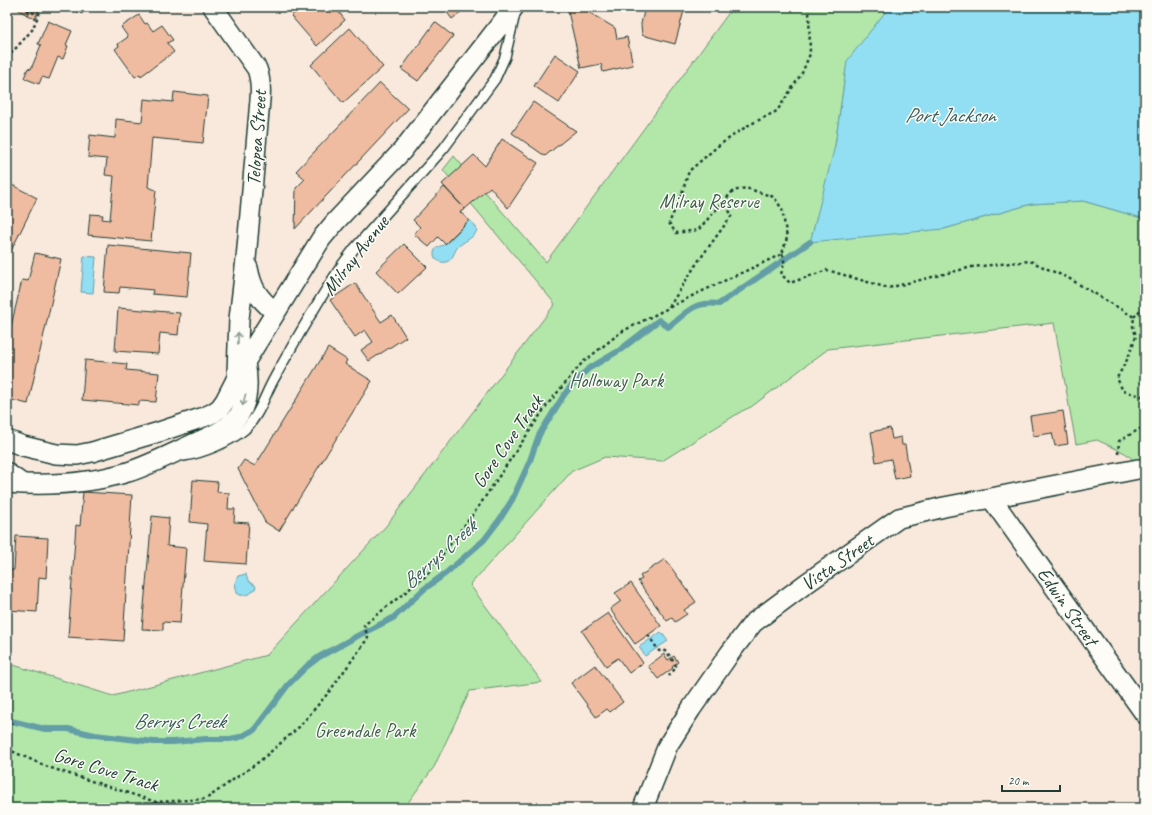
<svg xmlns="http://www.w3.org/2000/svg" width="1152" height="815" font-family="Caveat,sans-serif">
<rect width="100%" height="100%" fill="#f9e9dd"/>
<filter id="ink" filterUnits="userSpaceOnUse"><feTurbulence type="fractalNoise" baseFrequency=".025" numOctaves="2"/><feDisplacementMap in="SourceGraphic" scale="8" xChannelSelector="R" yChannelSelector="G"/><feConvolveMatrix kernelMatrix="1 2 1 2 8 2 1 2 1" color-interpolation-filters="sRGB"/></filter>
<g filter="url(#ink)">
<!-- green -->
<path fill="#b2e7a9" stroke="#68926e" d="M733 7H894L886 11 846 69 835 146 944 229 1031 204 1083 201 1145 219V469L1125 453 1097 440 1076 444 1054 323 828 349 751 407 742 411 662 461 605 457 572 471 470 585 542 682 470 691 434 767 404 808H13L7 803V663L113 696 267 655 386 526 555 304 443 170 454 156 546 262Z"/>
<!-- water -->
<path fill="#92def2" stroke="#649ea6" d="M894 7H1145V219L1083 201 1031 204 944 229 810 242 835 146 847 61 886 11Z
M469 220C489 234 464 239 457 248 454 252 453 260 446 262 439 264 431 257 435 250 438 245 441 247 445 244 453 239 462 227 469 220Z
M84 256 96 257 93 293 81 292Z
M246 574C247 580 249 583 255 585L256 587C253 593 247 596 240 595L237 593 235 583 238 576Z
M661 632 668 641 645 656 639 647Z"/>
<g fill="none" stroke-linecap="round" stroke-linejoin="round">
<!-- stream -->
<path stroke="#649ea6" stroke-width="6" d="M7 720 45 729H68L95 735 154 742H173L206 739H230L240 737 254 730 288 685 306 667 319 657 361 634 393 618 423 590 446 573 484 540 500 519 512 500 529 463 539 435 564 395 571 386 588 369 620 350 659 320 668 327C687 313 692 301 719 304L810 242"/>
</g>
<!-- building -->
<path fill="#f0bca1" stroke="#1f3d34" d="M20 7H31L27 15 19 10Z
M31 7 39 9 35 19 27 15Z
M67 7H86L82 14Z
M301 7H335L345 20 317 46 291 16Z
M443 7H467L452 19Z
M567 7H588L590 13 615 28 617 39 627 37 633 65 603 72 601 64 581 68Z
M645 7H685L675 44 642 35 641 24Z
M139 15 145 24 147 23 153 31 162 25 173 40 167 43 174 52 141 76 140 74 135 77 115 49 119 46 118 44 128 37 121 27Z
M48 21 72 31 66 45 68 46 63 59 58 57 49 79 42 77 39 84 24 78 28 68 31 69 41 45 38 44Z
M435 22 453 36 418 81 401 69Z
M350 28 383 67 343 103 311 65Z
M555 54 580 71 559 103 534 86Z
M380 83 408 109 295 229 296 188 305 179 296 171Z
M174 92 208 96 203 143 152 138 148 187 156 190 151 241 88 235 90 214 103 215 102 219 110 220 114 176 105 175 107 159 88 157 90 135 115 138 116 119 142 122 144 99 173 102Z
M533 102 576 131 545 156 512 133Z
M502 139 538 163 508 208 490 187 465 209 442 184 474 155 485 166Z
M7 141 12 147 7 152Z
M12 185 37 198 7 259V195Z
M444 187 465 209 460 212 469 220 445 244 438 237 429 247 414 234 420 227 413 220Z
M404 244 427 267 398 294 376 271Z
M108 245 191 253 187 297 152 294 153 290 120 287 119 293 104 292Z
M35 253 61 259 28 404 7 399V339H8L22 280 28 281Z
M355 283 381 322 392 315 406 337 369 361 361 350 373 342 365 330 355 337 330 300Z
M118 308 180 313 178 335 160 333 158 354 115 351Z
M328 348 347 360 345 364 372 381 279 531 265 522 238 469 244 460 255 466Z
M85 360 127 364 126 370 159 373 156 402 139 401V405L82 400Z
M1063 411 1068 444 1055 446 1052 433 1033 436 1030 416Z
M890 428 892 439 901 437 902 445H905L910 476 895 479 891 459 876 462 871 432Z
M193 480 218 482 217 492 229 493 228 509H235L234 522 249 523 246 564 204 561 207 524 190 522Z
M83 492 132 495 123 641 68 637 76 525 80 526Z
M152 516 169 518 167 546 186 548 180 623 163 622V630L142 629Z
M16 536 48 538 46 578 39 577 37 612 7 610 9 570H14Z
M665 559 696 602 684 610 687 614 675 622 672 618 667 621 638 581 642 579 640 576Z
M631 583 661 626 635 644 610 609 621 601 615 593Z
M608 613 643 663 629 673 618 658 606 666 582 631Z
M664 654 668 660 674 656 678 662 672 667 673 668 658 679 648 666Z
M595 665 623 702 610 712 607 709 596 717 571 683Z"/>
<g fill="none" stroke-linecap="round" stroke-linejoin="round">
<defs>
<path id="lane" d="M184 456C203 453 230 442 245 429 260 415 265 394 275 377 296 339 318 301 342 265L354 249 444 148 495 79 505 57 515 14
M7 467 27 481"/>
<path id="street" d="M213 7 257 69C261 80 261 89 260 100L246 259 239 319 237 372
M248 268C252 289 258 298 275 312
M7 440 23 446 56 454 77 455 92 452 159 432 204 417 213 413 220 408 225 401 245 362 321 239 336 221 402 151 514 7
M7 483C48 486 89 484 128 472 150 465 171 454 193 444 208 437 228 430 239 415 249 400 248 378 245 362
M991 498 1145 714
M643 808 668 745 691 709 730 653 753 623 804 585 899 518 944 507 991 498 1138 469"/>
</defs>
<!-- lane casing -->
<use href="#lane" stroke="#1f3d34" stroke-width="12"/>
<!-- street casing -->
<use href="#street" stroke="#1f3d34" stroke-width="22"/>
<!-- path -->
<path stroke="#1f3d34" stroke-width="2.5" stroke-dasharray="3 3" stroke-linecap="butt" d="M21 7 38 15
M7 58 32 30 42 7
M782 254 784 257V265L781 274 790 283 827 270 888 288 972 267 1030 261 1070 279 1134 317 1133 326 1136 336 1128 358 1117 378 1123 391 1145 397
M669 307 697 263 732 215 723 202
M1134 317 1143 307H1145
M1118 454 1119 441 1145 426
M648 635 659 651 662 650 667 652 675 664 676 666 674 670 668 677
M7 749 48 767 156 802 206 799 260 761 299 727 329 692 368 638 364 625 427 575 479 506 547 405 582 363 621 332 694 295 782 254 787 238 782 209 774 197 746 188 733 191 698 230 676 233 669 223 681 196 689 171 718 146 747 126 777 111 802 73 810 54 809 7
M156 802 161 808"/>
<!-- lane -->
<use href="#lane" stroke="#fdfcf7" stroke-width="9"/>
<!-- street -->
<use href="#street" stroke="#fdfcf7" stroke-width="19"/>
</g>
<!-- one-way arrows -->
<defs><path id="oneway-shaft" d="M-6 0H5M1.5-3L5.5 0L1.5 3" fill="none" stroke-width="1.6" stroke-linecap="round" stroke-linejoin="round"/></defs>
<g stroke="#8e9c96">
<use href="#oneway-shaft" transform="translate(238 338) rotate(-89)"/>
<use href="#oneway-shaft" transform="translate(244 400) rotate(105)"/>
</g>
</g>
<g text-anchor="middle" stroke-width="3" stroke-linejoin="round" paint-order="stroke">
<!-- street labels -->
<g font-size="20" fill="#1f3d34" stroke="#fdfcf7">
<text transform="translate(256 138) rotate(-86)" y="7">Telopea Street</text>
<text transform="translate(355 255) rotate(-52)" y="7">Milray Avenue</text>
<text transform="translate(507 441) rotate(-55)" y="7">Gore Cove Track</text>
<text transform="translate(837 562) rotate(-35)" y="7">Vista Street</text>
<text transform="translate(1068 606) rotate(55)" y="7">Edwin Street</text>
<text transform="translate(106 769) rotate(17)" y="7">Gore Cove Track</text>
</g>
<!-- park labels -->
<g font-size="20" fill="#3c5f4b" stroke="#fdfcf7">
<text x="709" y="208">Milray Reserve</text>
<text x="616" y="387">Holloway Park</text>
<text x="365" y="737">Greendale Park</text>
</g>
<!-- water labels -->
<g font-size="21" font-style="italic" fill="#365d5a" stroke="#fdfcf7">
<text x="950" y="122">Port Jackson</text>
<text transform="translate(439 554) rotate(-42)" y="7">Berrys Creek</text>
<text x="179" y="728">Berrys Creek</text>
</g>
</g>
<!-- margin -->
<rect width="1152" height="815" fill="none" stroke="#fdfcf7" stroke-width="24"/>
<rect x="12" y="12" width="1128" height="791" fill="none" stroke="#1f3d34" stroke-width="1.5" filter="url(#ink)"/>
<!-- scale -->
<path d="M1002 785v6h58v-6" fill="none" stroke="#1f3d34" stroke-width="2"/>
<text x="1008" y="785" font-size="12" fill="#1f3d34" stroke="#fdfcf7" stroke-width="3" paint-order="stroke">20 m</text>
</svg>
